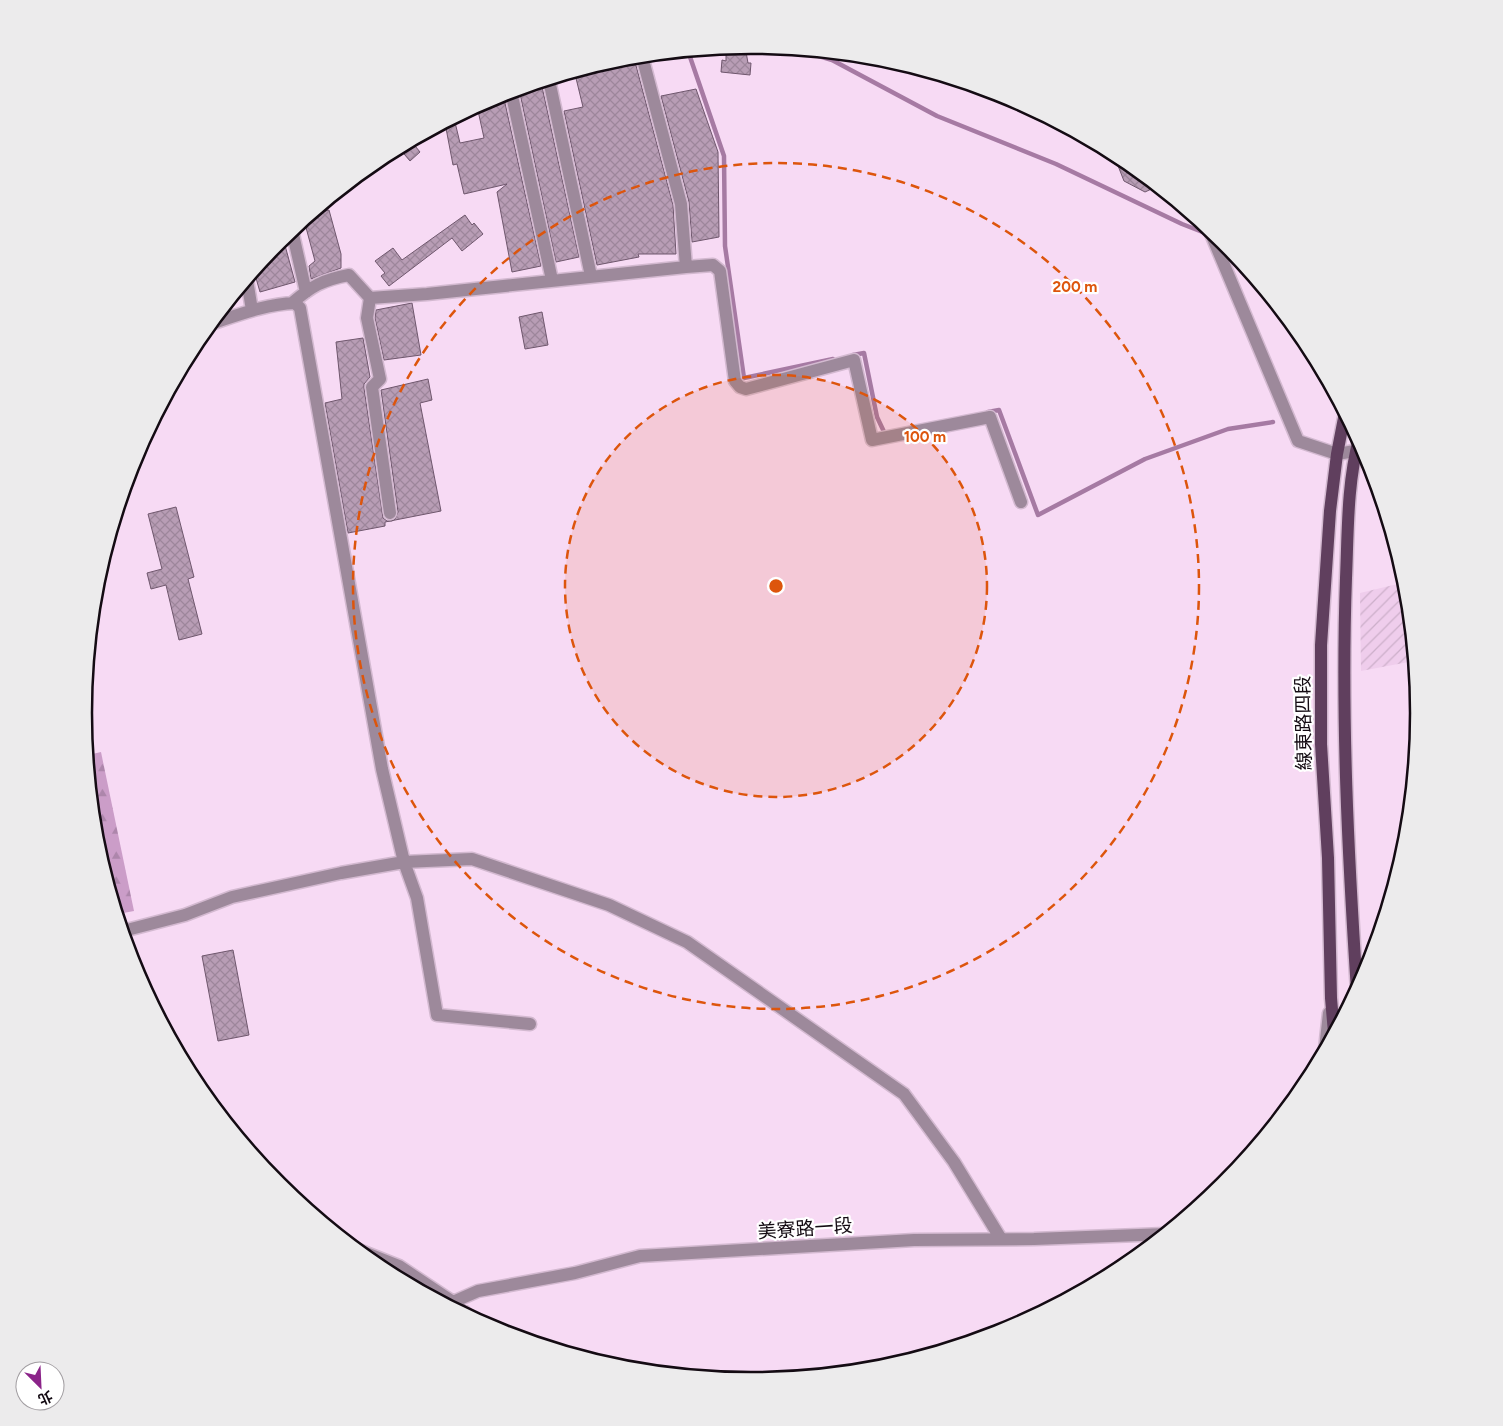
<svg xmlns="http://www.w3.org/2000/svg" width="1503" height="1426" font-family="Figtree,'Noto Sans TC',sans-serif">
<defs>
<pattern id="industrial-furrows" width="10" height="10" patternUnits="userSpaceOnUse" patternTransform="scale(1.25)"><rect width="10" height="10" fill="#efcdec"/><path d="M-1 1l2-2M0 10L10 0M9 11l2-2" fill="none" stroke="#ccafca"/></pattern>
<pattern id="forest-firs" width="22" height="20" patternUnits="userSpaceOnUse" patternTransform="scale(1.25)"><rect width="22" height="20" fill="#cb9dc8"/><path d="M5 1l3.5 6h-7zM16 11l3.5 6h-7z" fill="#ad86ab"/></pattern>
<pattern id="building-cross-hatch" width="8" height="8" patternUnits="userSpaceOnUse" patternTransform="scale(1.25)"><rect width="8" height="8" fill="#b89db5"/><path d="M0 0l8 8M0 8l8-8" fill="none" stroke="#9d869b"/></pattern>
</defs>
<rect width="100%" height="100%" fill="#f7daf4"/>
<!-- industrial -->
<path fill="url(#industrial-furrows)" d="M1406 582 1414 661 1361 671 1360 593Z"/>
<!-- forest -->
<path fill="url(#forest-firs)" d="M101 752 134 911 118 914 96 843 88 755Z"/>
<g fill="none" stroke-linecap="round" stroke-linejoin="round">
<!-- stream -->
<path stroke="#a67aa3" stroke-width="4.5" d="M796 49 832 60 937 116 1056 164 1182 224 1223 240
M688 51 724 156 725 246 744 378 833 359
M853 355 864 353 877 417 886 436
M988 412 999 410 1038 515 1145 459 1228 429 1273 422"/>
</g>
<!-- building -->
<path fill="url(#building-cross-hatch)" stroke="#6f576d" d="M745 46 748 63H751L750 75 721 72 722 60 726 61V48Z
M634 58 673 205 676 254H638L639 257 597 265 564 111 583 107 575 74 602 68V66Z
M541 82 579 257 556 262 519 89Z
M696 89 718 152 719 237 692 242 689 202 661 96Z
M503 94 541 266 512 272 497 192 507 184 464 194 457 164 453 165 445 123 454 118 460 143 484 138 477 106Z
M411 141 420 152 410 161 399 148Z
M1113 153 1123 158 1158 186 1145 192 1124 181Z
M329 210 341 254V268L311 279 309 266 315 261 304 220 310 215Z
M465 215 472 225 474 223 483 234 462 251 452 238 389 286 381 276 385 273 375 261 393 248 402 260Z
M283 238 295 282 260 292 254 271Z
M412 303 421 355 384 360 375 318 376 310Z
M542 312 548 345 525 349 519 317Z
M363 338 370 377 364 384V388L383 518 387 521H392L395 519 398 512 381 390 428 379 432 400 420 403 441 511 385 522V526L348 533 325 403 342 399 336 342Z
M176 507 194 577 188 579 202 634 179 640 166 585 151 589 147 573 162 569 148 514Z
M233 950 249 1035 218 1041 202 956Z"/>
<g fill="none" stroke-linecap="round" stroke-linejoin="round">
<defs>
<path id="minor" d="M642 56 681 204 686 267
M549 80 591 276
M511 91 552 280
M1209 229 1298 441 1337 454 1355 451
M292 230 306 292
M247 280 252 310
M370 298 367 318 380 379 372 387 390 513
M292 303C312 286 322 280 349 275L370 298 427 294 686 267 713 265 720 271 735 381 740 387 746 389 854 360 872 440 990 417 1021 502
M210 324C238 315 266 304 295 303L300 308 382 769 404 862 417 898 437 1015 530 1024
M123 931 185 915 232 897 341 873 404 862 472 859 609 905 687 942 904 1094 954 1162 1001 1239
M1325 1049 1329 1013
M356 1249 399 1266 453 1302 469 1316
M453 1302 478 1291 575 1273 640 1256 914 1240 1034 1239 1165 1234"/>
<path id="major" d="M1357 991C1348 854 1341 716 1346 578 1348 532 1347 484 1359 439
M1334 1033 1331 998 1328 858 1321 744V645L1330 511 1337 454 1345 413"/>
</defs>
<!-- minor casing -->
<use href="#minor" stroke="#d3b9d0" stroke-width="15"/>
<!-- major casing -->
<use href="#major" stroke="#d3b9d0" stroke-width="15"/>
<!-- minor -->
<use href="#minor" stroke="#9d899b" stroke-width="12"/>
<!-- major -->
<use href="#major" stroke="#603f5e" stroke-width="12"/>
</g>
<!-- distance rings -->
<circle cx="776" cy="586" r="211" fill="#dd550c" fill-opacity=".12"/>
<g fill="none" stroke="#dd550c" stroke-width="2.5" stroke-dasharray="9 6">
<circle cx="776" cy="586" r="211"/>
<circle cx="776" cy="586" r="423"/>
</g>
<g text-anchor="middle" stroke-width="4.5" stroke-linejoin="round" paint-order="stroke">
<!-- street labels -->
<g font-size="19" fill="#140b13" stroke="#fff">
<text transform="translate(1303 723) rotate(-91)" y="7">線東路四段</text>
<text transform="translate(805 1228) rotate(-4)" y="7">美寮路一段</text>
</g>
</g>
<!-- crop -->
<path d="M0 0H1503V1426H0ZM92 713a659 659 0 1 1 1318 0a659 659 0 1 1-1318 0Z" fill="#ecebec" fill-rule="evenodd"/>
<path fill="none" stroke="#140b13" stroke-width="2.5" d="M92 713a659 659 0 1 1 1318 0a659 659 0 1 1-1318 0Z"/>
<circle cx="776" cy="586" r="8" fill="#dd550c" stroke="#fff" stroke-width="2.5"/>
<g font-size="15" text-anchor="middle" font-weight="bold" fill="#dd550c" stroke="#fff" stroke-width="4.5" stroke-linejoin="round" paint-order="stroke">
<text x="1075" y="292">200 m</text>
<text x="925" y="442">100 m</text>
</g>
<!-- north arrow -->
<g transform="translate(40 1386) rotate(156)"><circle r="24" fill="#ffffff" stroke="#a19da1"/>
<path d="M0-4L9 19L0 12L-9 19Z" fill="#8b2389"/>
<text y="-8" font-size="14" font-weight="bold" text-anchor="middle" fill="#140b13">北</text>
</g>
</svg>
